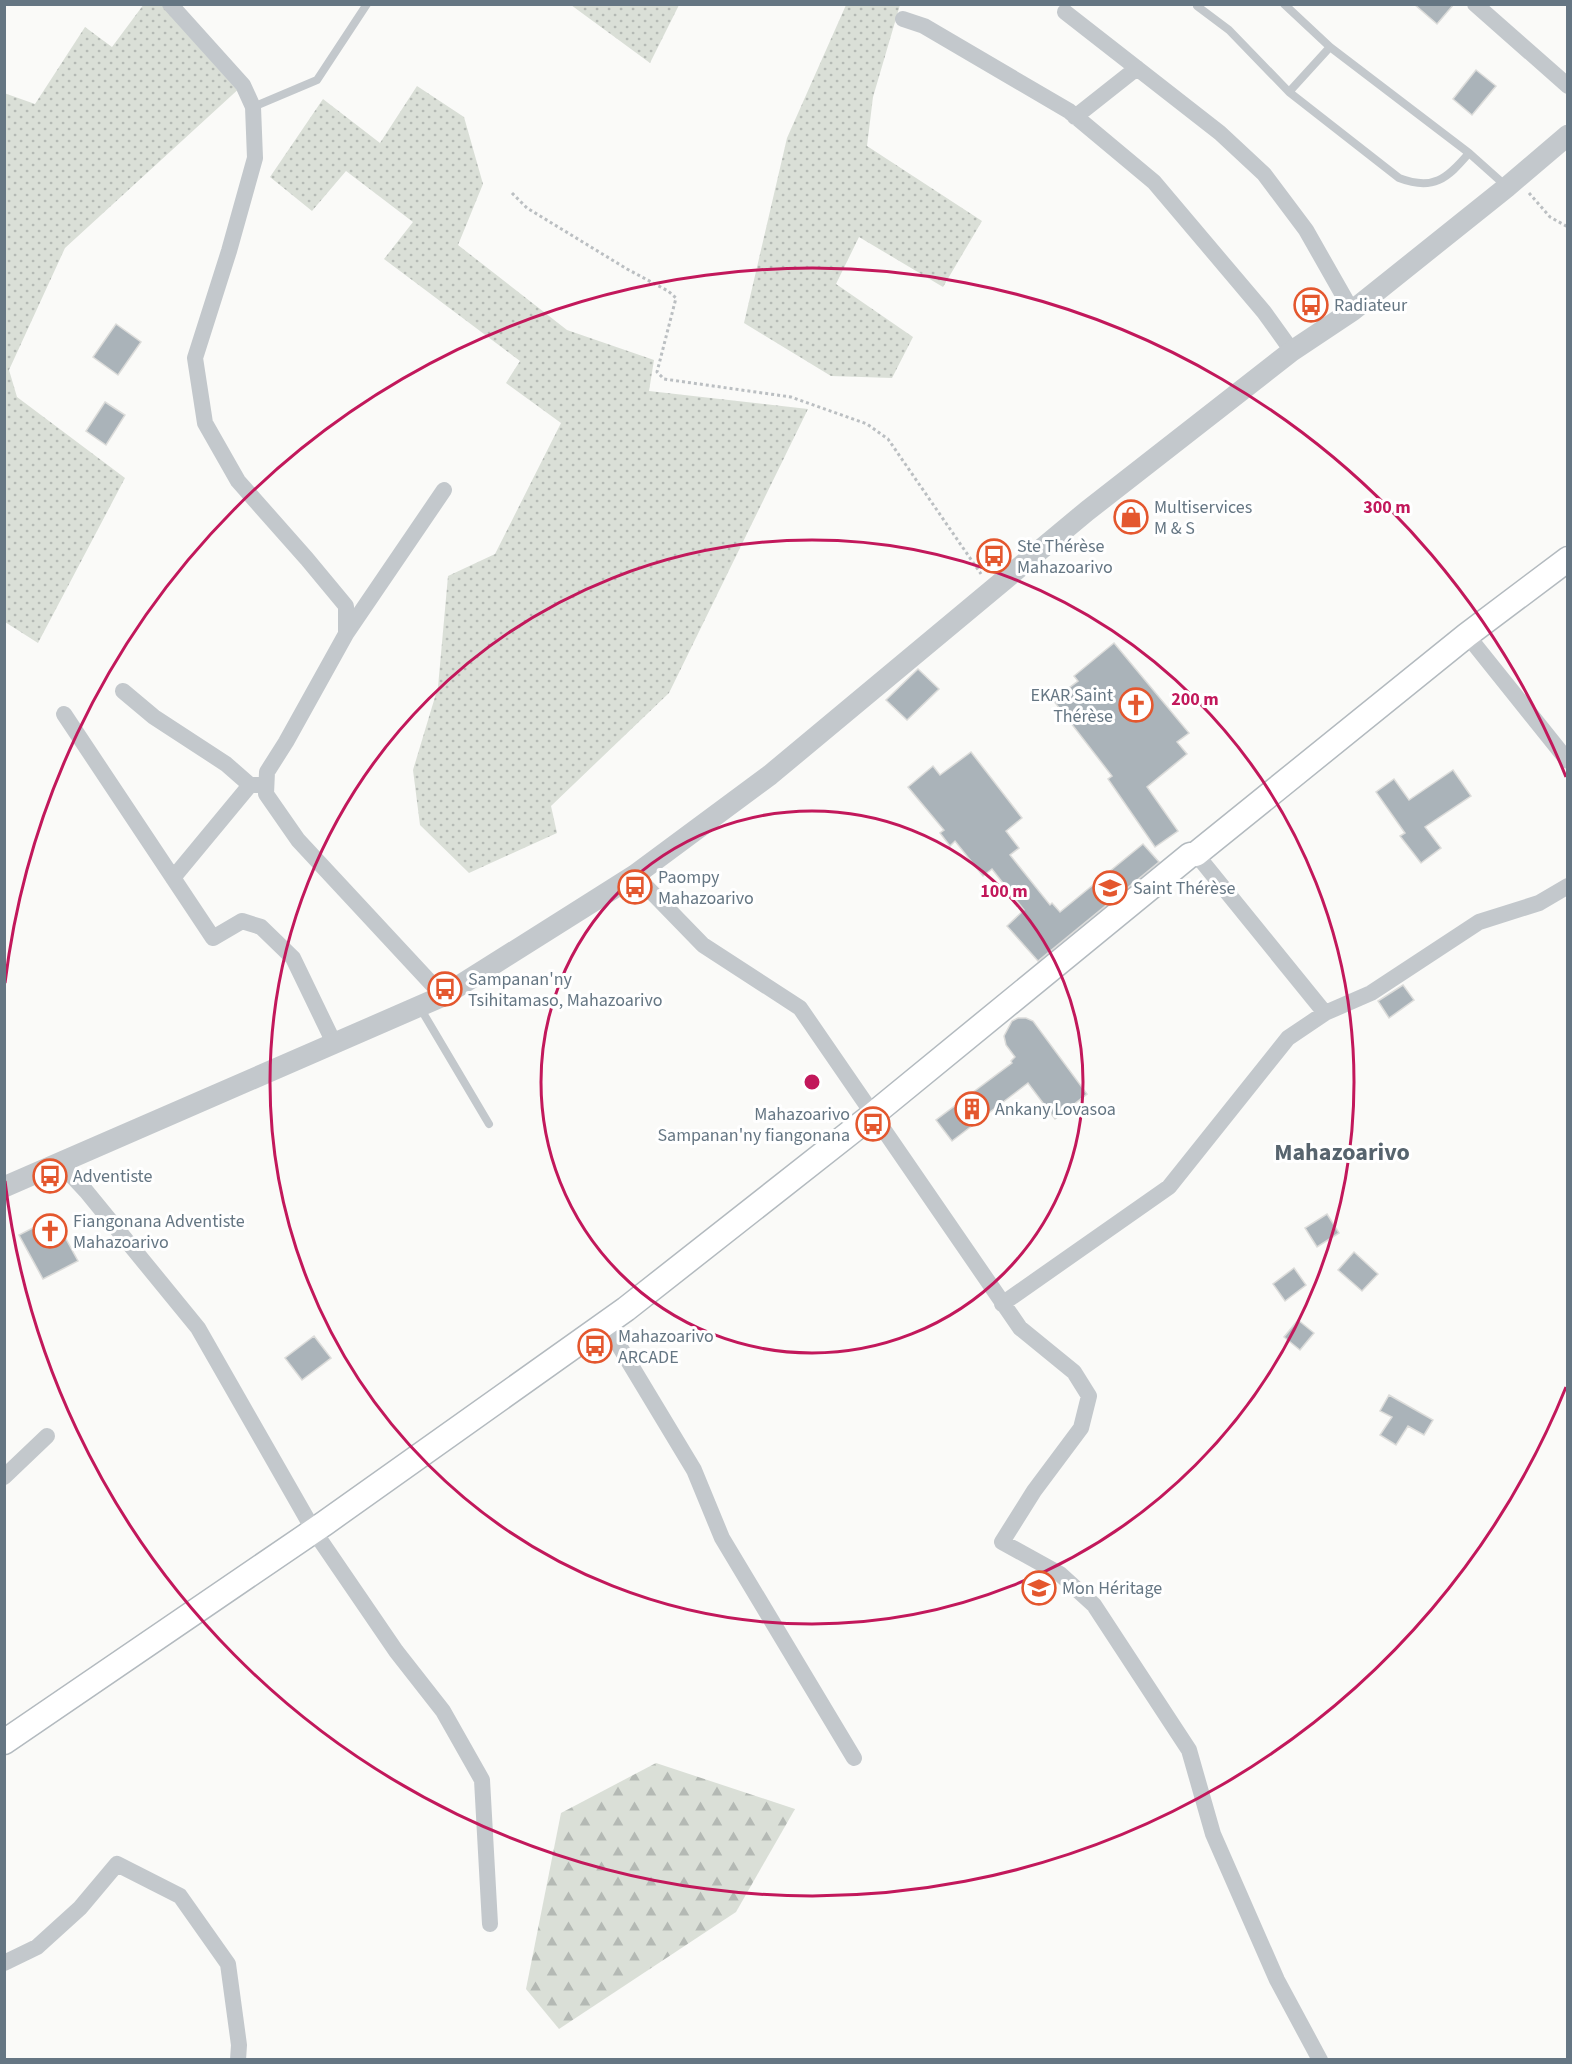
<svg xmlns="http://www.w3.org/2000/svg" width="1572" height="2064" font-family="'Source Sans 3',sans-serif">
<defs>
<pattern id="grass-dots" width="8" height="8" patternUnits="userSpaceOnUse" patternTransform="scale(1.5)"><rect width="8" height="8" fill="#dadfd7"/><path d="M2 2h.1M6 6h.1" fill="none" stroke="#b4b9b4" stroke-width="1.8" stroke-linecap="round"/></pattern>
<pattern id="forest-firs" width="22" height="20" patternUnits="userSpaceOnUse" patternTransform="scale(1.5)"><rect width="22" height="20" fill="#dadfd7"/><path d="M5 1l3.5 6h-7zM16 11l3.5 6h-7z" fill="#b4b9b4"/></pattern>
</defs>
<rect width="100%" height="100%" fill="#fafaf8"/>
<!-- grass -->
<path fill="url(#grass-dots)" d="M144 4 170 5 243 85 65 248 9 370 17 397 125 478 38 643 5 622 4 93 35 104 85 27 112 47Z
M571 5H679L650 63Z
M846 5H900L873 97 867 146 982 221 943 287 859 237 836 284 913 337 892 378 831 376 744 323 787 138Z
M417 86 464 117 483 184 458 245 567 330 654 360 649 391 808 409 669 693 551 806 557 833 469 873 420 825 413 770 438 687 448 576 495 554 561 423 506 383 520 361 384 259 413 222 346 171 312 211 270 177 323 99 380 143Z"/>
<!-- forest -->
<path fill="url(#forest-firs)" d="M656 1763 795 1809 736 1912 559 2029 526 1989 561 1813Z"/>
<!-- building -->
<path fill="#aab3b9" stroke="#dcdcda" stroke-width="1.5" d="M1414 4H1454L1437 24Z
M1476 70 1496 86 1472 115 1453 99Z
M116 324 141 342 118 375 93 357Z
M105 402 125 415 106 445 86 431Z
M1114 643 1189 733 1177 742 1187 754 1147 787 1178 831 1155 847 1108 779 1112 776 1053 700 1078 681 1074 676Z
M918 669 939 689 907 720 886 700Z
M971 752 1022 818 1006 831 1019 848 1010 855 1050 905 1052 903 1060 912 1143 844 1159 862 1038 961 1007 926 1024 910 992 869 983 876 955 841 950 846 940 833 944 830 908 787 933 766 940 775Z
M1453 770 1471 796 1425 827 1441 848 1421 863 1400 836 1405 833 1376 792 1394 779 1409 800Z
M1403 985 1414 1000 1389 1018 1378 1001Z
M1018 1018H1026L1033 1021 1087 1094 1055 1119 1028 1083 952 1141 936 1120 1012 1063 1011 1061 1015 1057 1006 1045 1004 1036 1012 1021Z
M1327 1214 1339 1233 1317 1247 1305 1228Z
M54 1217 78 1261 43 1279 19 1235Z
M1354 1252 1378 1274 1362 1291 1338 1270Z
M1294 1268 1306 1285 1285 1301 1273 1284Z
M1298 1320 1314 1333 1300 1350 1284 1337Z
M314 1336 331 1358 302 1380 285 1358Z
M1389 1395 1433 1420 1424 1435 1408 1426 1396 1445 1380 1435 1392 1417 1380 1411Z"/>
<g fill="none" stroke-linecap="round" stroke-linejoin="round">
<defs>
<path id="secondary" d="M4 1742 325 1523 626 1309 870 1117 1190 855 1196 854 1467 635 1568 559"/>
</defs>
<!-- secondary casing -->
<use href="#secondary" stroke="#b3babf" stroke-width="27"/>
<!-- path -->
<path stroke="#bbbfc2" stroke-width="3" stroke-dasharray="3 3" stroke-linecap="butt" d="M512 193 527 208 627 269 668 291 676 298 657 372 664 379 791 397 867 424 888 439 981 574
M1529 193 1550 217 1568 227"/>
<!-- service -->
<path stroke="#c3c8cc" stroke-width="8" d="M1198 4 1197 6 1229 30 1289 92 1399 178C1433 191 1447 179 1469 153
M1284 4 1330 47 1469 153 1506 186
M1289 92 1330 47
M253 107 317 80 367 4
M419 1006 489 1124"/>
<!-- minor -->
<path stroke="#c3c8cc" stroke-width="16" d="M170 4 243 85 253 107 255 158 229 251 195 358 205 423 238 481 307 559 346 606V634L286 742 267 772 266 794 298 840 443 996
M1475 4 1568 86
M1065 12 1220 133 1264 174 1306 230 1352 311
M903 19 924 26 1069 111 1154 182 1264 312 1292 351
M1075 117 1137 68
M346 634 444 490
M1467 635 1568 761
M123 691 154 717 226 764 250 785
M64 714 213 938 242 921 261 927 293 958 334 1043
M1196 854 1325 1013 1371 993 1479 922 1539 903 1568 886
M635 875 703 945 800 1008 1020 1328 1074 1372 1089 1396 1081 1428 1034 1491 1002 1542 1060 1574 1094 1605 1189 1750 1213 1834 1277 1980 1320 2060
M173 878 250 785H260
M59 1162 86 1191 198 1328 314 1531 396 1651 443 1711 482 1780 490 1924
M1002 1304 1169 1187 1288 1038 1325 1013
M606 1324 694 1470 722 1538 854 1758
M4 1477 47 1436
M4 1963 37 1947 80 1908 117 1864 180 1896 228 1964 239 2045 238 2060"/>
<!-- tertiary -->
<path stroke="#c3c8cc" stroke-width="21" d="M4 1187 443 996 635 875 770 775 1087 511 1292 351 1352 311 1507 187 1568 135"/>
<!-- secondary -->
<use href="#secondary" stroke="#fff" stroke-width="24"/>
</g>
<!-- distance rings -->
<g fill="none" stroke="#c2185b" stroke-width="3">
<circle cx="812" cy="1082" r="271"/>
<circle cx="812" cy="1082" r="542"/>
<path d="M1566 1387A813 813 0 0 1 5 1181M5 983A813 813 0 0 1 1566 777"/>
</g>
<!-- icons -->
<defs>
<symbol id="bus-ring" viewBox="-11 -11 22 22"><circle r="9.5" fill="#fff" stroke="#e4572e" stroke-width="1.5"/><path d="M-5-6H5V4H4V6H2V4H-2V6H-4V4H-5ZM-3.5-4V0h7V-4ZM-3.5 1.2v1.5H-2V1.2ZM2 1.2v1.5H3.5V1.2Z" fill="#e4572e"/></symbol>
<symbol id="shop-ring" viewBox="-11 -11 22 22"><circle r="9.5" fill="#fff" stroke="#e4572e" stroke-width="1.5"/><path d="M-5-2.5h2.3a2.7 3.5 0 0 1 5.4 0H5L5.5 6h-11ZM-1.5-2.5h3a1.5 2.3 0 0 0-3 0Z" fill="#e4572e"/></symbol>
<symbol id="church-ring" viewBox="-11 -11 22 22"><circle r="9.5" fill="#fff" stroke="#e4572e" stroke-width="1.5"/><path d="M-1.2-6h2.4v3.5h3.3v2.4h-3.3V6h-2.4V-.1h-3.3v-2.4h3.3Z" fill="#e4572e"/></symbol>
<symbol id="school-ring" viewBox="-11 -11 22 22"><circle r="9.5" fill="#fff" stroke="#e4572e" stroke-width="1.5"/><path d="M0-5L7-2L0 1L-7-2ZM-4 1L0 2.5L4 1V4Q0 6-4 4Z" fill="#e4572e"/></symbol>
<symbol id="building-ring" viewBox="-11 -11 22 22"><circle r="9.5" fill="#fff" stroke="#e4572e" stroke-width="1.5"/><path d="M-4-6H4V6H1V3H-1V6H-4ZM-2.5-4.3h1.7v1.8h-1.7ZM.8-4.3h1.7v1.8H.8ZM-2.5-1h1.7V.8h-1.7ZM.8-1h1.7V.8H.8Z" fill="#e4572e"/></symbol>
</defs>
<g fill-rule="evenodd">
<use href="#bus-ring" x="1292" y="286" width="38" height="38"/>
<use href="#shop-ring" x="1112" y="498" width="38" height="38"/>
<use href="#bus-ring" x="975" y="537" width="38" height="38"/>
<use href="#church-ring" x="1117" y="686" width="38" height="38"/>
<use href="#bus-ring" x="616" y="868" width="38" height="38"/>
<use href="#school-ring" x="1091" y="869" width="38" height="38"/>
<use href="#bus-ring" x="426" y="970" width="38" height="38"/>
<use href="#building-ring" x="953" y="1090" width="38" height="38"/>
<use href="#bus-ring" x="854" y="1105" width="38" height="38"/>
<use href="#bus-ring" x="31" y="1157" width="38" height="38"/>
<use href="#church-ring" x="31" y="1212" width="38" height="38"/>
<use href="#bus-ring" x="576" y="1327" width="38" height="38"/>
<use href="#school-ring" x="1020" y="1569" width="38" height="38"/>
</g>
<g text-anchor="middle" stroke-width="6" stroke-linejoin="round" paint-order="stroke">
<!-- poi labels -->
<g font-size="18" fill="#657683" stroke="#fff" text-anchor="start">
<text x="1334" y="311">Radiateur</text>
<text x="1154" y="513">Multiservices<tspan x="1154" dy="21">M &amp; S</tspan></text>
<text x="1017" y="552">Ste Thérèse<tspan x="1017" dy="21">Mahazoarivo</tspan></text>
<text x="1113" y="701" text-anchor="end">EKAR Saint<tspan x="1113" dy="21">Thérèse</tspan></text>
<text x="658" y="883">Paompy<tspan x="658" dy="21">Mahazoarivo</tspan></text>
<text x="1133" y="894">Saint Thérèse</text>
<text x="468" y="985">Sampanan'ny<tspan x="468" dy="21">Tsihitamaso, Mahazoarivo</tspan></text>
<text x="995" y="1115">Ankany Lovasoa</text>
<text x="850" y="1120" text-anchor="end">Mahazoarivo<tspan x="850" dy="21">Sampanan'ny fiangonana</tspan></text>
<text x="73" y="1182">Adventiste</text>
<text x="73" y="1227">Fiangonana Adventiste<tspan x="73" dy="21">Mahazoarivo</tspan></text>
<text x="618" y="1342">Mahazoarivo<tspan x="618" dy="21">ARCADE</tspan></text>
<text x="1062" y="1594">Mon Héritage</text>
</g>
<!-- district labels -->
<g font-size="24" font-weight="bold" fill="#57646e" stroke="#fff">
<text x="1342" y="1160">Mahazoarivo</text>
</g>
</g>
<circle cx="812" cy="1082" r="9" fill="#c2185b" stroke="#fff" stroke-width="3"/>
<g font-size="18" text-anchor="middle" font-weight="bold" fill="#c2185b" stroke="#fff" stroke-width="6" stroke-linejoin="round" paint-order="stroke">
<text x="1387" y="513">300 m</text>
<text x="1195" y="705">200 m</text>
<text x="1004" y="897">100 m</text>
</g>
<!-- border -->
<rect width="1572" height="2064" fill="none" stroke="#657683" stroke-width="12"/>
</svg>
